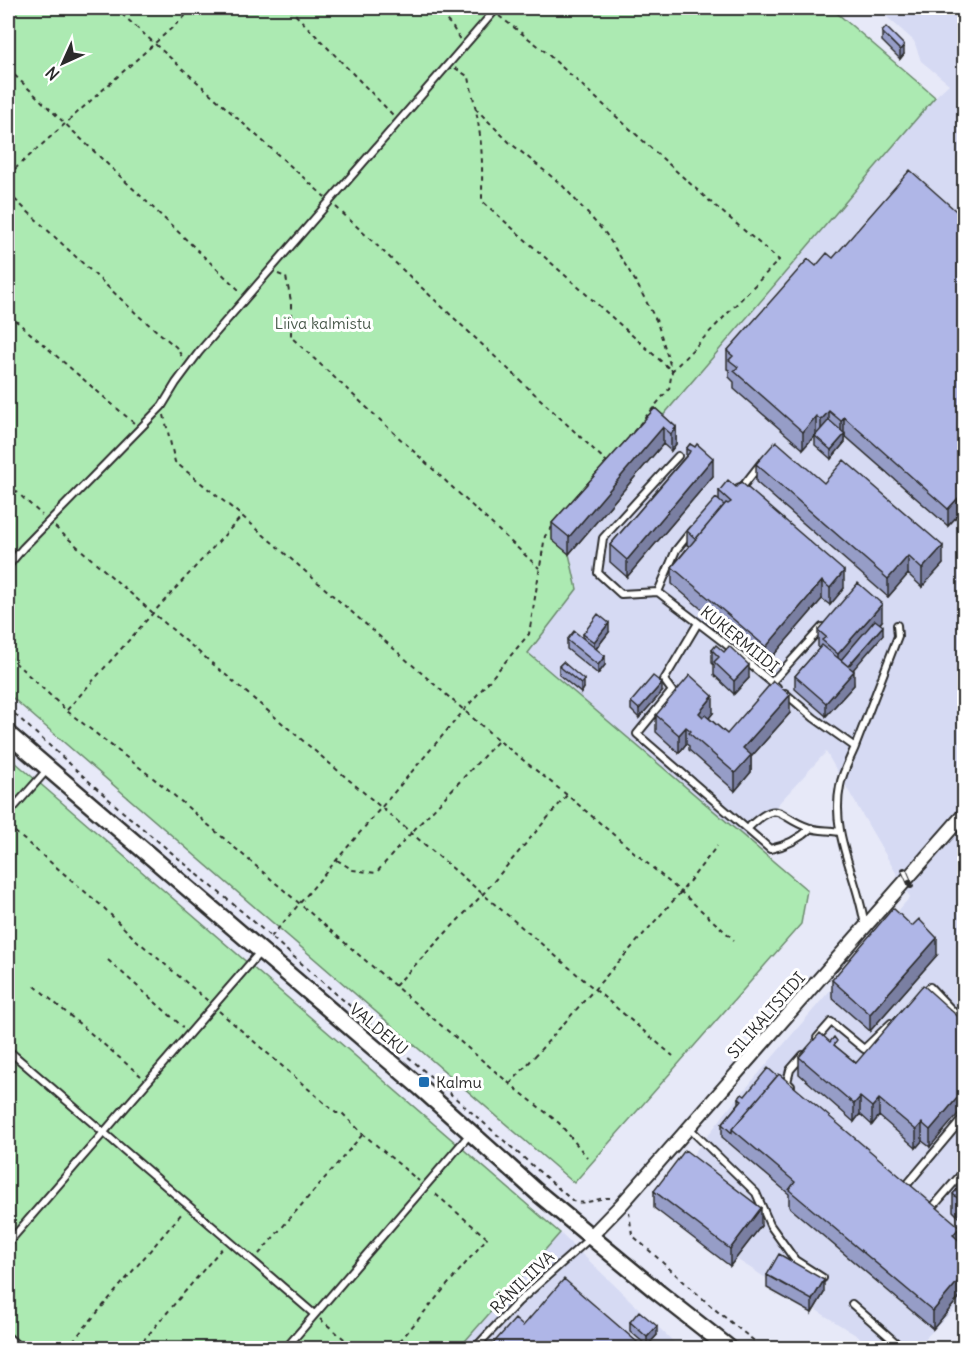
<svg xmlns="http://www.w3.org/2000/svg" width="972" height="1356" font-family="Delius,sans-serif">
<rect width="100%" height="100%" fill="#e7e9f8"/>
<filter id="ink" filterUnits="userSpaceOnUse"><feTurbulence type="fractalNoise" baseFrequency=".0167" numOctaves="2"/><feDisplacementMap in="SourceGraphic" scale="12" xChannelSelector="R" yChannelSelector="G"/><feConvolveMatrix kernelMatrix="1 2 1 2 8 2 1 2 1" color-interpolation-filters="sRGB"/></filter>
<g filter="url(#ink)">
<!-- built -->
<path fill="#d6daf3" d="M877 8H964V1299L916 1348H876L653 1206 730 1107 910 897 826 752 746 839 528 653 577 589 552 540 655 425 935 97 949 84 921 61 914 41Z
M560 1233 680 1348H459Z"/>
<!-- green -->
<path fill="#aceab2" stroke="#6c8a6e" stroke-width="1.5" d="M8 8H831L935 97 655 425 569 554 577 589 528 653 807 890 801 924 574 1183 8 694Z
M8 756 560 1233 459 1348H8Z"/>
<g fill="none" stroke-linecap="round" stroke-linejoin="round">
<defs>
<path id="service" d="M678 456 603 538 598 573 621 594 658 592 722 641 777 687
M738 488 743 486 761 463
M8 566 23 548 162 406 176 383 199 352 497 8
M658 592 676 550 692 530
M698 623 664 680 672 691 637 734 770 849C786 846 799 839 811 828
M772 682 822 627
M785 693 814 718 855 747C850 759 842 773 840 786 830 836 859 879 865 927
M855 747 898 636 897 625
M8 814 47 770
M747 829C781 796 777 818 810 828 819 831 830 830 839 832
M923 993 930 987 964 1023
M817 1038 831 1022 864 1049 891 1023
M8 1050 314 1314
M791 1086 787 1082 790 1070 803 1055
M689 1128 756 1193 770 1225 795 1260 823 1278
M905 1187 964 1117
M931 1209 964 1171
M8 1243 260 952
M852 1304 902 1348
M8 1337 20 1348
M286 1348 470 1134
M475 1348 518 1302 590 1238"/>
<path id="minor" d="M590 1237 621 1205 964 814"/>
<path id="tertiary" d="M8 734 421 1088 538 1193 659 1293 729 1348"/>
</defs>
<!-- service casing -->
<use href="#service" stroke="#2b2b2b" stroke-width="10"/>
<!-- minor casing -->
<use href="#minor" stroke="#2b2b2b" stroke-width="16"/>
<!-- tertiary casing -->
<use href="#tertiary" stroke="#2b2b2b" stroke-width="20"/>
<!-- path -->
<path stroke="#2b2b2b" stroke-width="2" stroke-dasharray="4.5 4.5" stroke-linecap="butt" d="M115 8 325 197
M289 8 393 115
M434 8 452 26 460 40
M499 16 541 48 706 198 779 260 672 371
M455 68 469 77C472 94 477 111 479 129 483 152 482 177 482 201L672 371
M8 69 240 291
M475 108 509 142 562 185 606 234 636 282 657 322 672 371 669 389 629 437
M8 175 194 8
M8 193 140 317 176 347 184 360
M336 207 607 462
M278 274 286 277 291 301V337L539 568
M8 314 135 424
M164 415 175 462 242 516 498 740 567 795 681 892 734 940
M8 484 42 515
M55 527 153 613 673 1056
M8 656 67 711 162 785 395 986 510 1084 559 1123 587 1157
M8 708 123 812 246 915 573 1201C586 1206 598 1197 611 1198
M67 710 153 613 242 516
M8 826 103 907 134 938 208 1001
M337 860 353 870 376 873 411 833 498 741
M271 937 529 634 545 536 553 526
M108 960 183 1027
M35 986 141 1076
M395 986 483 894 567 795
M219 1011 336 1113H342L363 1134 419 1181
M510 1084 681 892 717 846
M629 1212 632 1235 712 1307 763 1348
M259 1254 363 1134
M320 1319 355 1348
M67 1348 183 1212
M137 1348 223 1247
M394 1348 487 1238 433 1192"/>
<!-- service -->
<use href="#service" stroke="#fff" stroke-width="6"/>
<!-- minor -->
<use href="#minor" stroke="#fff" stroke-width="12"/>
<!-- tertiary -->
<use href="#tertiary" stroke="#fff" stroke-width="15"/>
<defs>
<path id="rail" d="M904 870 911 886"/>
</defs>
<!-- rail casing -->
<use href="#rail" stroke="#2b2b2b" stroke-width="6"/>
<!-- rail -->
<use href="#rail" stroke="#fff" stroke-width="4" stroke-dasharray="11" stroke-linecap="butt"/>
</g>
<!-- wall -->
<path fill="#969dc7" stroke="#2b2b2b" stroke-width="1.5" d="M952 8H964V18Z
M882 32 904 54 900 59 882 41Z
M964 218 960 517 958 515 948 526 845 436V442L831 459 815 445V436L816 434 803 449 734 389V382L729 377V370L727 369V351L816 266 833 258Z
M655 408 676 427V444L671 451 663 444 569 554 552 540V523Z
M690 444 713 476 627 577 610 562V545L686 456V449Z
M756 464 824 483 943 564 922 587 908 574 888 597 756 482Z
M719 491 844 588 830 605 822 599 766 664 672 584V567L689 546 687 545V531L719 501Z
M882 621 880 624 883 635 852 670 854 685 826 716 795 689V676L819 649 818 647V630Z
M609 632 596 649 605 665 598 674 567 649V640L583 638V634Z
M712 650 749 678 734 694 714 675V665L712 663Z
M563 662 584 688 581 693 559 675V666Z
M662 692 639 718 631 710V702Z
M713 713 709 718 727 734 790 713 751 757V772L735 791 689 750V746L686 744 679 753 656 732V715Z
M937 955 870 1031 832 998V980Z
M964 1022 930 1147 922 1141 916 1148 879 1116 872 1125 860 1114 854 1122 799 1074V1057L830 1042 856 1063Z
M739 1098 964 1245V1292L933 1329 789 1207V1194L722 1137V1124L739 1103Z
M964 1182V1222L953 1211V1194Z
M654 1191 761 1226 730 1266 654 1208Z
M767 1275 824 1293 812 1313 767 1288Z
M630 1322 657 1335 647 1346 630 1331Z"/>
<!-- shaded-wall -->
<path fill="#7a7fa2" stroke="#2b2b2b" stroke-width="1.5" d="M904 45V54L900 59V50Z
M829 411V428L821 438V420Z
M816 416V434L803 449V432Z
M844 417V435L841 438V421Z
M663 427V444L569 554V537Z
M676 427V444L671 451V434Z
M845 434V442L831 459V450Z
M713 458V476L627 577V560Z
M964 495V512L960 517V500Z
M958 498V515L948 526V509Z
M943 546V564L922 587V569Z
M908 556V574L888 597V579Z
M844 571V588L830 605V588Z
M822 581V599L766 664V647Z
M882 604V621L838 672V654Z
M609 623V632L594 651V642Z
M883 626V635L846 678V669Z
M605 656V665L598 674V665Z
M749 665V678L734 694V681Z
M854 671V685L826 716V703Z
M584 680V688L581 693V684Z
M662 683V692L639 718V709Z
M790 695V713L751 757V772L735 791V773L743 748Z
M713 696V713L699 730V713Z
M686 727V744L679 753V735Z
M937 938V955L870 1031V1014Z
M964 1090V1107L930 1147V1130Z
M860 1097V1114L854 1122V1104Z
M879 1099V1116L872 1125V1107Z
M922 1123V1141L916 1148V1130Z
M761 1208V1226L730 1266V1249Z
M960 1227V1244L953 1235Z
M964 1274V1292L933 1329V1311Z
M824 1280V1293L812 1313V1300Z
M657 1326V1335L647 1346V1337Z"/>
<!-- building -->
<path fill="#afb6e7" stroke="#2b2b2b" stroke-width="1.5" d="M886 27 904 45 900 50 882 32Z
M910 170 964 218V495L960 500 958 498 948 509 844 417 841 421 829 411 821 420 816 416 803 432 734 371 738 367 729 360 733 356 727 351 808 259 816 266 827 253 833 258Z
M655 408 676 427 671 434 663 427 569 537 552 523Z
M829 420 845 434 831 450 815 436Z
M776 441 824 483 844 460 943 546 922 569 908 556 888 579 756 464Z
M690 444 695 447 697 444 713 458 627 560 610 545 689 453 690 451 686 449Z
M728 480 736 487 741 482 844 571 830 588 822 581 766 647 672 567 726 503 728 504 731 502 719 491Z
M716 498 724 505 696 539 687 531Z
M858 583 882 604 838 654 822 640 826 637 818 630Z
M598 614 609 623 594 642 583 634Z
M875 620 883 626 848 666 841 660Z
M574 631 605 656 598 665 567 640Z
M716 645 724 652 729 646 749 665 734 681 714 662 719 657 712 650Z
M822 645 854 671 826 703 795 676Z
M563 662 584 680 581 684 559 666Z
M690 675 713 696 699 713 703 717 705 715 727 734 773 681 790 695 743 748 751 755 735 773 689 733 691 731 686 727 679 735 656 715Z
M653 676 662 683 639 709 631 702Z
M893 908 912 926 919 919 937 938 870 1014 832 980Z
M923 985 964 1022V1090L930 1130 922 1123 916 1130 879 1099 872 1107 860 1097 854 1104 799 1057 820 1033 830 1042 834 1037 837 1041 834 1045 856 1063Z
M768 1068 777 1076 732 1129V1133L722 1124 742 1100 739 1098 742 1094 745 1096Z
M779 1074 960 1227 953 1235 964 1245V1274L933 1311 789 1190 795 1182 732 1129Z
M685 1150 761 1208 730 1249 654 1191Z
M964 1182V1204L953 1194Z
M779 1254 824 1280 812 1300 767 1275Z
M564 1279 644 1348H489L515 1319 523 1326Z
M639 1311 657 1326 647 1337 630 1322Z"/>
</g>
<!-- markers -->
<rect fill="#1f6fb2" stroke="#fff" stroke-width="2" x="418" y="1076" width="12" height="12" rx="3"/>
<g text-anchor="middle" stroke-width="6" stroke-linejoin="round" paint-order="stroke">
<!-- park labels -->
<g font-size="16" fill="#4b5b4d" stroke="#fff">
<text x="323" y="329">Liiva kalmistu</text>
</g>
<!-- street labels -->
<g font-size="16" fill="#2b2b2b" stroke="#fff">
<text transform="translate(740 639) rotate(39)" y="6">KUKERMIIDI</text>
<text transform="translate(766 1015) rotate(-49)" y="6">SILIKALTSIIDI</text>
<text transform="translate(379 1029) rotate(40)" y="6">VALDEKU</text>
<text transform="translate(522 1282) rotate(-44)" y="6">RÄNILIIVA</text>
</g>
<!-- poi labels -->
<g font-size="16" fill="#2b2b2b" stroke="#fff" text-anchor="start">
<text x="436" y="1088">Kalmu</text>
</g>
</g>
<!-- margin -->
<rect width="972" height="1356" fill="none" stroke="#fff" stroke-width="30"/>
<rect x="15" y="15" width="942" height="1326" fill="none" stroke="#2b2b2b" stroke-width="2" filter="url(#ink)"/>
<!-- north arrow -->
<g transform="translate(63 63) rotate(225)" stroke="#ffffff" stroke-width="4.5" paint-order="stroke">
<path d="M0-4.5L10 22L0 15L-10 22Z" fill="#2b2b2b"/>
<text y="-9" font-size="16" font-weight="bold" text-anchor="middle" fill="#2b2b2b">N</text>
</g>
</svg>
